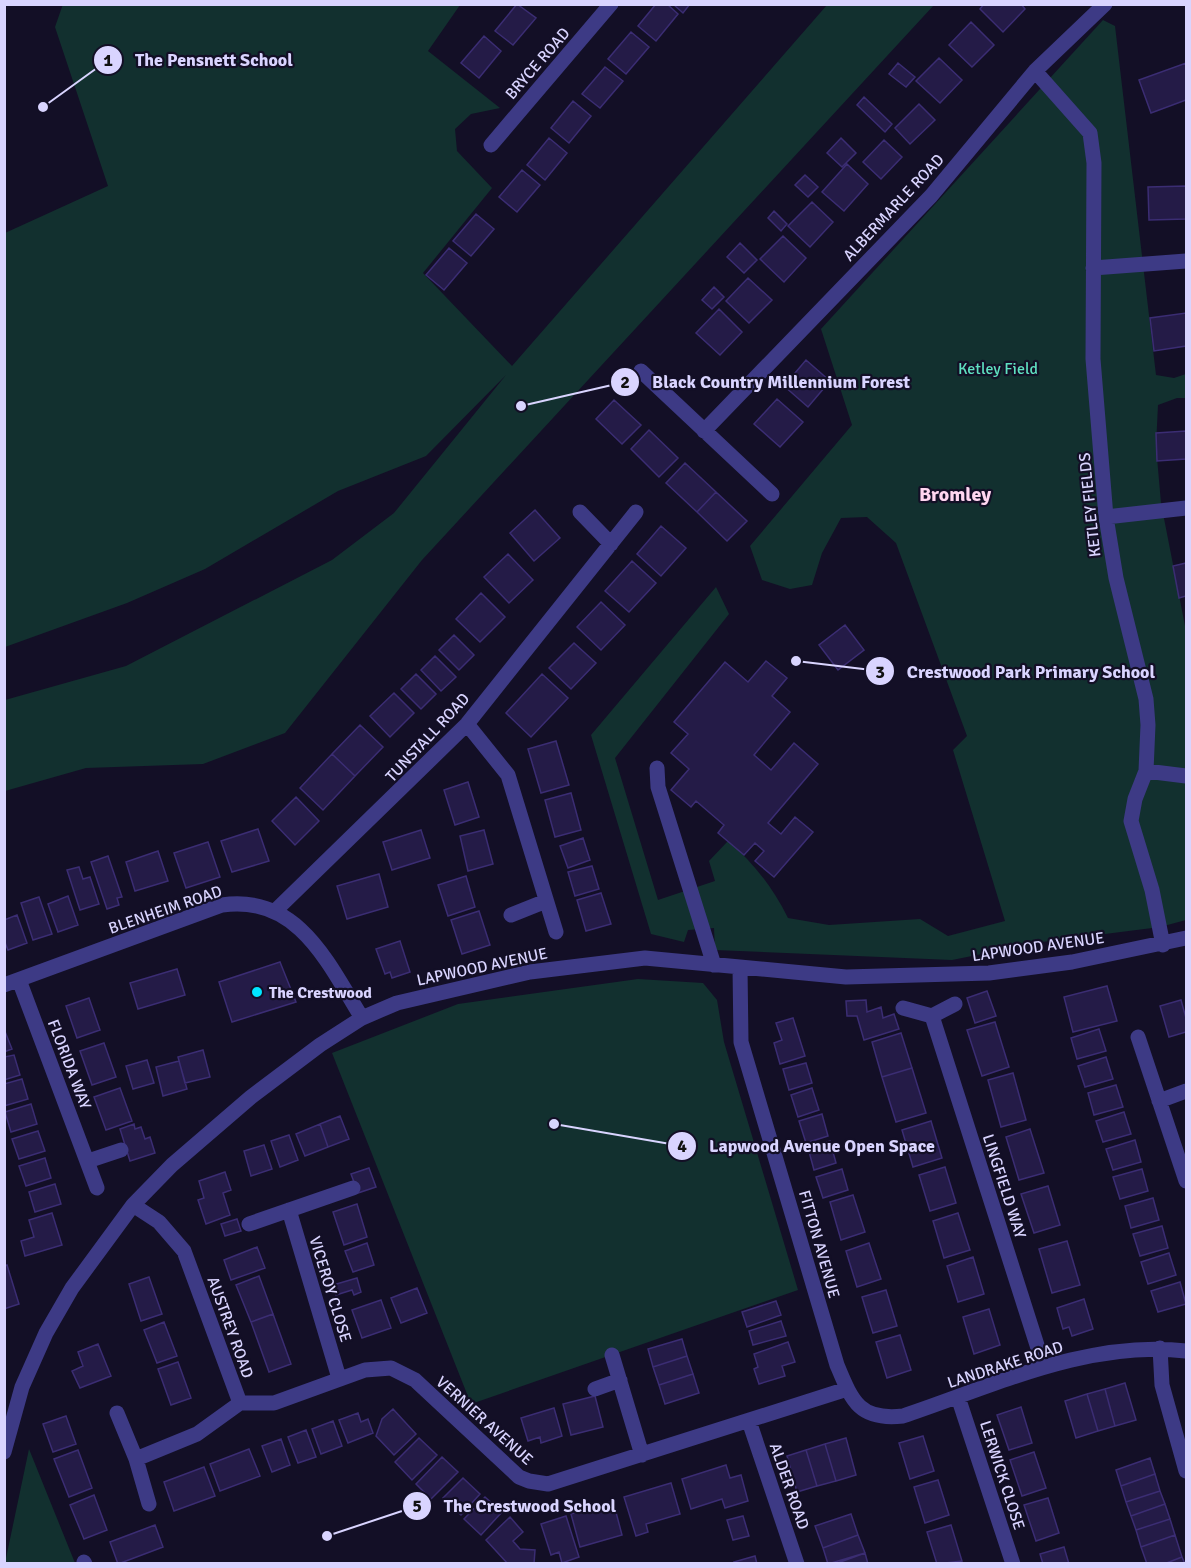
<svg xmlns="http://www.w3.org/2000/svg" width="1191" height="1568" font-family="Signika,sans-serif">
<rect width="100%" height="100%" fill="#130f26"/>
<!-- green -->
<path fill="#12302f" d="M63 4 460 5 428 51 500 108 471 114 455 129 457 151 492 188 423 273 512 366 827 5H934L422 560 285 733 203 764 86 768 5 791V700L126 666 332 560 394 513 506 375 426 456 338 491 205 569 127 603 5 647V233L108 186 55 27Z
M1103 20 1115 26 1156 375 1174 378 1186 374V398H1177L1158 405 1156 446 1161 503 1186 631V920L1160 927 1042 942 952 960 715 950 714 928 688 930 684 942 651 934 591 735 716 587 729 614 615 758 658 900 715 881 709 861 728 841C754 863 773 888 788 918L829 925 920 919 948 936 1005 921 953 750 967 736 896 543 867 517 841 518 822 553 812 585 790 589 762 580 750 546 852 425 821 329Z
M638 979 703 983 717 1000 724 1042 798 1290 471 1404 332 1053 458 1004Z
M29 1449 75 1563H5Z"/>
<!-- building -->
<path fill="#241b47" stroke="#3b2d73" stroke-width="1.5" d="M517 4 536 18 513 45 495 31Z
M656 4H667L678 14 656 41 638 26Z
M673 4H690L683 13Z
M984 4H1021L1025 9 1003 32 980 9Z
M971 22 994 45 972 67 949 45Z
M631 32 649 47 626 74 608 59Z
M484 36 501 51 479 78 461 63Z
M939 58 962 80 940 103 916 81Z
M898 63 915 77 906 87 889 74Z
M1186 63V100L1151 113 1139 80Z
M605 67 623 81 600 108 582 94Z
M864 97 892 124 885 132 857 105Z
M573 101 591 116 569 143 551 128Z
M919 104 935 120 910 144 895 128Z
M549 138 567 153 545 180 527 165Z
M841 138 856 153 842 167 827 153Z
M884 140 902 157 881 179 863 162Z
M847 164 868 184 844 211 822 192Z
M522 170 540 185 517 212 499 197Z
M805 175 818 187 808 197 795 185Z
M1186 186V219L1149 220 1148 187Z
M812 202 833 222 810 247 788 226Z
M774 211 787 224 781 231 768 218Z
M476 214 494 229 471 256 453 241Z
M783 236 806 258 784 282 760 259Z
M740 243 757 260 744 273 727 257Z
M449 248 467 263 444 290 426 275Z
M748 278 772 300 749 323 726 301Z
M714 287 724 297 712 309 702 300Z
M719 309 742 332 720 355 696 333Z
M1186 313V346L1154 351 1150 318Z
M806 360 830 381 808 407 784 386Z
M777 399 803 422 780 447 754 424Z
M614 400 641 425 622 444 596 419Z
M649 430 678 458 659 477 631 449Z
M1186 431V459L1157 461 1156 433Z
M685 463 716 492 697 512 666 483Z
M716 492 747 521 727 541 697 512Z
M535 510 560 538 534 561 510 533Z
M661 526 686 548 661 576 637 554Z
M508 554 533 580 509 603 484 577Z
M632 561 656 583 629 612 605 591Z
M1186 563V596L1179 598 1173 566Z
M481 593 505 617 480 642 456 619Z
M601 602 625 625 601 650 577 627Z
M845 625 864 650 838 670 819 645Z
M454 635 474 655 459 670 439 650Z
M574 643 596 663 571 689 549 668Z
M435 656 456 677 441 691 421 670Z
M766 661 787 678 772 696 790 712 754 755 771 770 794 743 818 764 768 823 781 834 795 817 813 832 774 877 755 861 764 851 755 843 744 855 718 833 724 825 696 801 691 807 671 790 689 769 671 753 688 734 674 722 725 662 748 682Z
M416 674 436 694 421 709 401 689Z
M542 674 568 698 531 737 506 713Z
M394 693 414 713 390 737 370 716Z
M360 725 383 747 355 776 332 754Z
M556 741 569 785 541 793 528 749Z
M332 754 355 776 323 810 300 788Z
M468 782 479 817 455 825 444 790Z
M571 793 581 830 555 837 545 800Z
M296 797 319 821 295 845 272 821Z
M258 829 269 861 232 872 221 841Z
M421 830 430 858 392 870 383 842Z
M484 830 493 864 468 871 460 836Z
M583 838 590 860 568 868 560 846Z
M208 842 220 877 186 888 174 853Z
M158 851 168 881 135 891 126 862Z
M108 856 122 897 117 898 119 905 107 909 91 862Z
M592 866 599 889 575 896 568 872Z
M79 867 83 879 90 877 99 904 80 910 67 870Z
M379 874 388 907 347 919 337 886Z
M466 876 475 907 448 916 438 885Z
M601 893 611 924 586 931 577 900Z
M68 896 78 925 58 932 48 904Z
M39 897 52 934 33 940 21 903Z
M479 911 490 945 462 954 451 920Z
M17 915 27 943 8 950 4 940V920Z
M400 941 410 972 392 978 390 972 385 974 376 949Z
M280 962 296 1002 232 1022 219 982Z
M177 969 185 995 138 1009 130 983Z
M1107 986 1117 1021 1073 1032 1064 997Z
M987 991 996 1016 975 1023 967 998Z
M89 998 100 1030 77 1038 66 1006Z
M866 1000 867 1012 881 1007 883 1018 894 1014 899 1029 864 1040 857 1016H847L846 1001Z
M1181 1000 1186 1018V1032L1169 1037 1160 1006Z
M793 1018 805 1056 780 1064 774 1043 782 1040 776 1023Z
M995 1022 1009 1067 982 1076 967 1030Z
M4 1029 12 1049 4 1052Z
M1099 1029 1106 1051 1077 1059 1071 1038Z
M901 1033 912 1068 882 1077 872 1042Z
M104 1043 116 1077 92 1085 80 1051Z
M203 1050 210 1077 185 1083 178 1057Z
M14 1055 20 1075 4 1080V1057Z
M1106 1057 1113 1079 1085 1087 1078 1066Z
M147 1060 154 1083 133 1089 126 1066Z
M179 1061 187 1089 163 1096 156 1067Z
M806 1063 812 1083 789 1090 783 1069Z
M912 1068 926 1113 896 1122 882 1077Z
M1013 1073 1026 1120 1001 1127 988 1080Z
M22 1079 28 1099 4 1106V1084Z
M1116 1085 1123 1107 1094 1115 1088 1093Z
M120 1088 132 1121 106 1130 94 1097Z
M812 1088 819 1110 798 1117 791 1095Z
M31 1104 37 1124 11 1132 5 1112Z
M1124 1112 1131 1134 1103 1142 1096 1121Z
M822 1114 828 1136 806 1143 799 1121Z
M340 1116 349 1139 328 1147 320 1124Z
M931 1121 942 1158 913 1167 902 1130Z
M134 1124 135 1129 141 1127 145 1139 150 1137 155 1153 130 1161 120 1129Z
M320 1124 328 1147 305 1156 296 1134Z
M1030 1129 1044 1173 1019 1180 1006 1137Z
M38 1131 45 1151 19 1159 12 1139Z
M289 1135 298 1160 280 1167 271 1141Z
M1135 1140 1141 1162 1113 1170 1106 1149Z
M830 1141 836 1163 814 1170 808 1148Z
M264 1145 272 1169 251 1176 244 1151Z
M45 1158 51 1178 26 1186 19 1166Z
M945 1167 956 1203 930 1211 919 1175Z
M369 1168 376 1187 358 1193 351 1174Z
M842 1169 848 1190 823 1198 816 1177Z
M1142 1169 1148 1191 1120 1199 1113 1177Z
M225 1172 231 1190 223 1193 230 1215 206 1224 198 1200 204 1198 199 1181Z
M55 1184 61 1204 35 1212 29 1192Z
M1048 1186 1060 1225 1034 1233 1021 1194Z
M853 1195 865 1232 841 1240 830 1202Z
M1153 1198 1159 1220 1131 1228 1125 1206Z
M357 1204 367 1237 344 1245 333 1212Z
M52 1213 62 1245 25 1256 21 1241 34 1237 29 1220Z
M958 1213 970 1250 944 1258 933 1221Z
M237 1219 241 1231 225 1236 221 1224Z
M1162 1226 1168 1248 1140 1256 1133 1234Z
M1067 1241 1080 1285 1052 1293 1039 1249Z
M367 1243 374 1265 353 1272 345 1251Z
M869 1243 881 1279 857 1287 846 1251Z
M257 1247 265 1268 231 1280 224 1260Z
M1169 1253 1176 1275 1148 1284 1141 1262Z
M973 1257 984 1294 958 1302 947 1266Z
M7 1265 19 1304 4 1309V1266Z
M259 1276 273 1314 251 1322 236 1285Z
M149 1277 162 1314 141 1321 129 1284Z
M357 1278 361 1292 354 1295 352 1290 336 1295 333 1285Z
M1180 1282 1186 1304 1158 1312 1151 1291Z
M417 1288 427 1313 401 1323 391 1298Z
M886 1290 897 1326 873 1333 862 1297Z
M1084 1299 1093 1329 1072 1336 1069 1327 1063 1329 1057 1308Z
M381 1300 391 1328 362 1338 352 1310Z
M776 1301 781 1315 747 1327 742 1312Z
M989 1309 1000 1345 974 1354 963 1317Z
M273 1314 291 1364 269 1372 251 1322Z
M781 1321 786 1336 753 1345 749 1331Z
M164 1322 177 1356 157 1363 144 1330Z
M900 1335 911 1370 887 1378 876 1342Z
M682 1339 687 1356 653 1367 648 1349Z
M788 1342 795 1362 782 1366 785 1376 759 1384 754 1369 758 1367 754 1354Z
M98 1344 111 1376 80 1388 72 1371 83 1366 78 1352Z
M687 1356 693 1374 659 1385 653 1367Z
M178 1362 191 1398 171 1405 158 1369Z
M693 1374 699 1393 665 1404 659 1385Z
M1125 1383 1136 1420 1115 1426 1105 1389Z
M1105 1389 1115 1426 1098 1431 1087 1394Z
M1087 1394 1098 1431 1076 1438 1065 1401Z
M595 1396 603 1427 571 1435 563 1404Z
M1021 1407 1032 1443 1009 1450 997 1415Z
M554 1408 562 1436 541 1443 540 1437 528 1441 521 1418Z
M393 1409 416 1434 394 1455 376 1436 382 1419Z
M358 1413 361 1422 368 1419 373 1433 348 1443 339 1420Z
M66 1416 76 1444 53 1452 43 1424Z
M333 1421 342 1446 321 1454 312 1429Z
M306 1430 316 1457 298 1463 288 1437Z
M923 1436 934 1471 910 1479 899 1443Z
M419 1438 437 1455 412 1480 395 1462Z
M846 1438 856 1475 836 1481 825 1444Z
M281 1439 290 1465 272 1472 262 1446Z
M825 1444 836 1481 817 1486 806 1450Z
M249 1449 260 1476 220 1491 210 1464Z
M78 1450 92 1488 69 1497 54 1459Z
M806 1450 817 1486 797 1492 787 1456Z
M1034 1452 1046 1488 1022 1496 1010 1460Z
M442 1457 458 1472 431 1499 416 1484Z
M1150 1458 1155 1474 1121 1486 1116 1470Z
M726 1465 730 1478 741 1475 748 1501 725 1508 722 1499 691 1509 682 1479Z
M204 1467 215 1496 174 1511 164 1482Z
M1155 1474 1160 1491 1126 1502 1121 1486Z
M463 1478 480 1494 461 1515 443 1498Z
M938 1480 949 1515 925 1523 914 1487Z
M671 1483 680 1514 646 1524 648 1532 636 1536 624 1497Z
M1160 1491 1165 1504 1131 1516 1126 1502Z
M94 1495 107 1530 84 1539 70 1505Z
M485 1497 502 1512 481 1535 464 1519Z
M1048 1498 1059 1533 1036 1541 1024 1505Z
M613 1501 622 1535 580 1547 571 1514Z
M1165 1504 1170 1519 1136 1530 1131 1516Z
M851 1514 858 1535 823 1548 815 1526Z
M566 1516 579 1557 562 1563 559 1552 551 1555 541 1524Z
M743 1516 749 1536 733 1540 727 1520Z
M510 1517 523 1532 513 1541 520 1549 535 1550 534 1564H508L486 1540Z
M1170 1519 1175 1535 1141 1547 1136 1530Z
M155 1525 163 1547 118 1564 110 1542Z
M951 1525 962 1561 937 1564 927 1532Z
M858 1535 865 1553 828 1564 823 1548Z
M1175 1535 1182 1557 1164 1564H1147L1141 1547Z
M1064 1547 1069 1564H1043L1040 1554Z
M865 1553 868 1564H835Z
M755 1556 757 1564H735L734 1562Z
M1182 1557 1185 1564H1164Z"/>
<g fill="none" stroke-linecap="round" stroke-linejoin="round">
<!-- minor -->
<path stroke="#3d3a85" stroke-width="15" d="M1035 71 1090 133 1094 163 1093 359 1106 517 1116 578 1146 699 1148 725 1146 771 1135 799 1131 821 1152 890 1163 945
M491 145 611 4
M1093 268 1186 261
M641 371 772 494
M704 431 931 196 1035 71 1105 4
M580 512 611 544
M1106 517 1186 508
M467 724 508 775 556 932
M657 768 658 787 714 965
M1146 771 1186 776
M275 911 467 724 636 512
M511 915 546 901
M740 967 741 1042 837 1365C852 1401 859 1421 903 1416 993 1386 1090 1339 1186 1351
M19 980 97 1188
M4 985 222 905C298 894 328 963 362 1018
M903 1008 932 1016 955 1004
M932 1016 1044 1367
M1138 1037 1186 1181
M1159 1101 1186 1091
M88 1161 121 1150
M133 1205 159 1222 184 1251 240 1403 197 1434 136 1459
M289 1210 339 1378
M249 1224 353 1188
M1160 1348 1162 1385 1186 1471
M612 1355 642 1455
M595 1389 620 1380
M958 1397 1013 1564
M240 1403H274L365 1370 391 1368 415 1380 519 1477 529 1481 548 1484 847 1389
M117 1413 136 1459 149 1504
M749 1421 797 1564
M4 1452 22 1387 46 1333 72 1288 133 1205 172 1165 251 1097 320 1045 362 1018 397 1003 530 972 645 958 846 977 989 973 1072 962 1186 938
M84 1562 85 1564"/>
</g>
<!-- markers -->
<circle fill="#00e5ff" stroke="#130f26" stroke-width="2" cx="257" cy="992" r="6"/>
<g text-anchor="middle" stroke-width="4.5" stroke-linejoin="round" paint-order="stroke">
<!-- street labels -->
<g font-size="16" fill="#d9d4ff" stroke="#130f26">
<text transform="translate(537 63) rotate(-49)" y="6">BRYCE ROAD</text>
<text transform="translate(893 207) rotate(-47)" y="6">ALBERMARLE ROAD</text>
<text transform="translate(1089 505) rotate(-96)" y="6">KETLEY FIELDS</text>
<text transform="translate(427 737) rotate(-47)" y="6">TUNSTALL ROAD</text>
<text transform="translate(165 909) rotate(-19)" y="6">BLENHEIM ROAD</text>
<text transform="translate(1038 946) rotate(-8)" y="6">LAPWOOD AVENUE</text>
<text transform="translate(482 966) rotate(-12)" y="6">LAPWOOD AVENUE</text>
<text transform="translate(70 1064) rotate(69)" y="6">FLORIDA WAY</text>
<text transform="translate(1005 1186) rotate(72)" y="6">LINGFIELD WAY</text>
<text transform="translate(820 1244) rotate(74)" y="6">FITTON AVENUE</text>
<text transform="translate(331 1289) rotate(73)" y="6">VICEROY CLOSE</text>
<text transform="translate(231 1327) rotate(70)" y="6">AUSTREY ROAD</text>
<text transform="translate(1005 1364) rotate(-18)" y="6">LANDRAKE ROAD</text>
<text transform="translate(485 1420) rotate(42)" y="6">VERNIER AVENUE</text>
<text transform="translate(1003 1475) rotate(72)" y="6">LERWICK CLOSE</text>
<text transform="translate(790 1486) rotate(71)" y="6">ALDER ROAD</text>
</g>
<!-- park labels -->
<g font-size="16" fill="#5fe0c0" stroke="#130f26">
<text x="998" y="374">Ketley Field</text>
</g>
<!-- poi labels -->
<g font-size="16" font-weight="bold" fill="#d9d4ff" stroke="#130f26" text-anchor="start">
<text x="269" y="998">The Crestwood</text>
</g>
<!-- quarter labels -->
<g font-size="20" font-weight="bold" fill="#ffd6f0" stroke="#130f26">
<text x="955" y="501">Bromley</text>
</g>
</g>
<!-- callouts -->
<path fill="none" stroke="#d9d4ff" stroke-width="2" d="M43 107L108 60M521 406L625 382M796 661L880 671M554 1124L682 1146M327 1536L417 1506"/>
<g fill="#d9d4ff" stroke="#130f26" stroke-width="2">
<circle cx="43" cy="107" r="6"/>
<circle cx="521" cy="406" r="6"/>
<circle cx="796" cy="661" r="6"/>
<circle cx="554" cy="1124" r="6"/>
<circle cx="327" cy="1536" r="6"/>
<circle cx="108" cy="60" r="15"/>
<circle cx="625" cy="382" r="15"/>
<circle cx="880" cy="671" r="15"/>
<circle cx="682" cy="1146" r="15"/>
<circle cx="417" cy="1506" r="15"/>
</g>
<g font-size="18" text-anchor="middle" font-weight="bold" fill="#111">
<text x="108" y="66">1</text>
<text x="625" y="388">2</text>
<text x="880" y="678">3</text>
<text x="682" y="1152">4</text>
<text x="417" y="1512">5</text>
</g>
<g font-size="18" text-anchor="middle" font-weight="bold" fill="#d9d4ff" stroke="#130f26" stroke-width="4.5" stroke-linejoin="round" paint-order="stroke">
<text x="214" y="66">The Pensnett School</text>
<text x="781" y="388">Black Country Millennium Forest</text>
<text x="1031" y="678">Crestwood Park Primary School</text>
<text x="822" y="1152">Lapwood Avenue Open Space</text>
<text x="530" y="1512">The Crestwood School</text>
</g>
<!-- border -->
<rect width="1191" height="1568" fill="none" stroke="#d9d4ff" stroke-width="12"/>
</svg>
